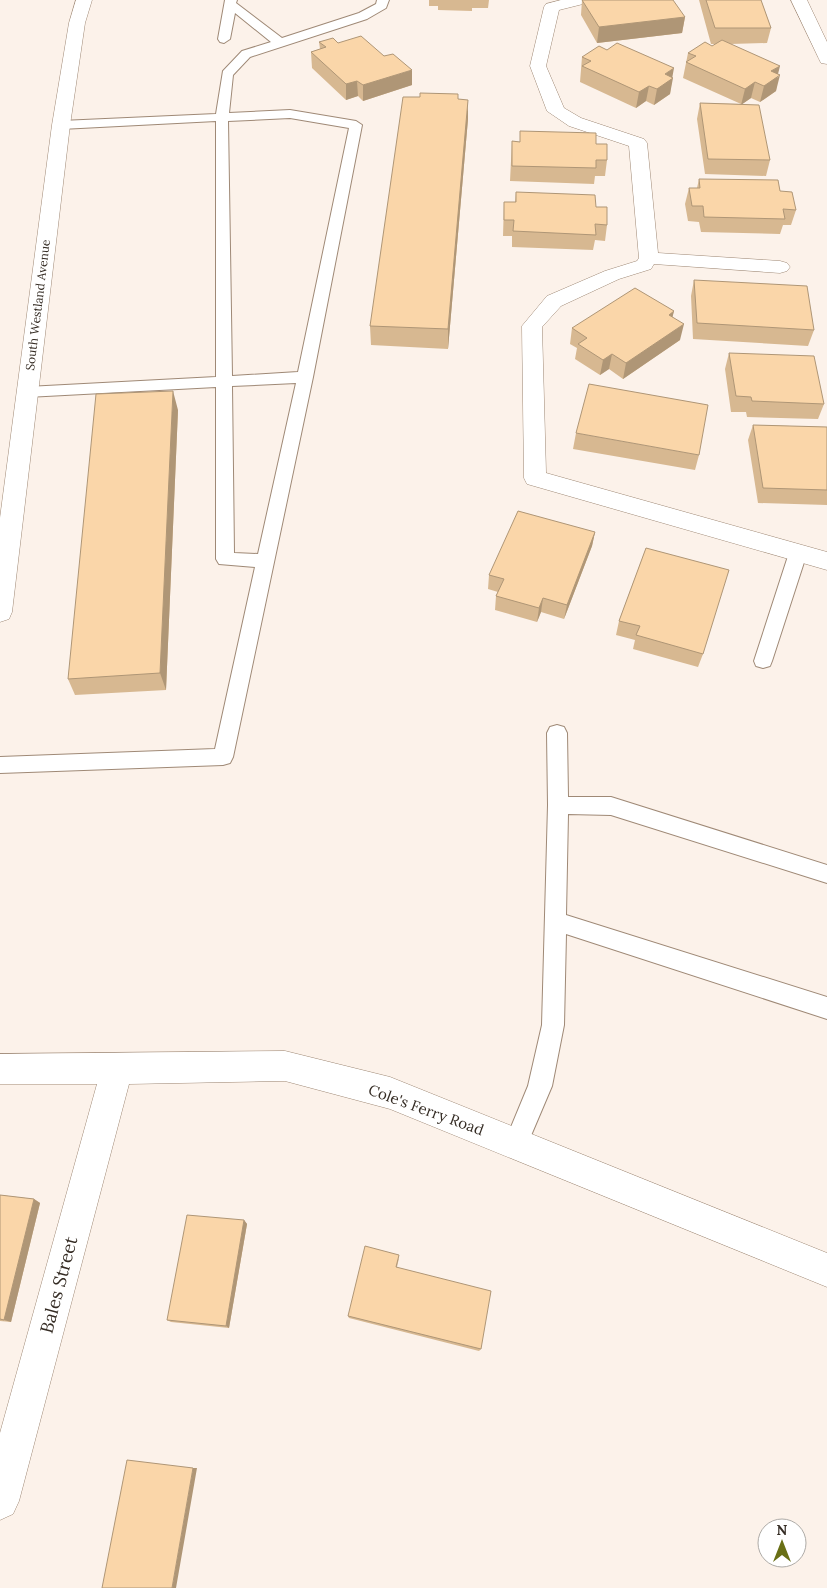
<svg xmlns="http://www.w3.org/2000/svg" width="827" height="1588" font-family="Lora,serif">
<rect width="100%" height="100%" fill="#fcf2ea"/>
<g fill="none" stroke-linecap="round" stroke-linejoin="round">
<defs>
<path id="lane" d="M225 0H237L236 3 282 38 359 13 376 4 377 0H389L386 8 367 19 250 57 233 75 229 113 290 110 356 121 362 125 313 377 233 757 230 763 223 765 0 773V757L215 749 255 567 219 564 216 559V387L27 397 21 396 19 392 21 388 27 387 216 377V121L61 129 55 125 61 121 216 114 223 71 242 51 271 42 235 13 230 39 224 43 220 42 218 39ZM290 118 349 128 298 372 232 376 228 121ZM296 383 258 554 234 553 232 386Z
M798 546 804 548 807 553 772 661 770 666 763 668 756 666 754 661 789 553 792 548Z
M557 725 564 727 567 733 568 797H611L827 865V883L611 815 568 814 566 915 827 997V1019L566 934 564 1025 552 1086 524 1152 516 1156 508 1152 504 1144 528 1086 542 1025 548 805 547 733 550 727Z"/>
<path id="street" d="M76 0H92L85 23 70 125 12 612 9 619 0 622V518L52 125 69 23Z
M561 0H589L587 3 559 10 546 66 564 108 581 118 644 139 647 143 658 253 780 261 787 263 790 267 787 271 780 273 654 264 651 269 619 279 561 306 542 327 546 473 827 552V570L527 484 524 478 522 326 547 296 605 271 637 261 639 258 629 146 569 126 547 111 530 66 544 7 546 4Z
M791 0H807L827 42V64L821 63 819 59Z
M285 1051 390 1077 827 1253V1287L390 1109 285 1081 129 1084 19 1501 13 1514 0 1520V1433L97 1084H0V1054Z"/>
</defs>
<!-- lane casing -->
<use href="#lane" stroke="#9f8976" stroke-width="2"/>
<!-- street casing -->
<use href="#street" stroke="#9f8976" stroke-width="1"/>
<!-- lane -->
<use href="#lane" fill="#fff" fill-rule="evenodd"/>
<!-- street -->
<use href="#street" fill="#fff" fill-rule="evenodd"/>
</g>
<!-- wall -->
<path fill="#d7b891" d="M429 0H489L488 8H472V11L438 10V6H429Z
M582 0 685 17 682 33 597 43 581 15Z
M699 0H761L771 28 767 43 730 44 778 74 776 91 760 102 751 98 742 104 770 160 766 176 705 174 697 119 700 103 741 104 683 78 688 53 712 46 716 44H711Z
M319 42 338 43 412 85 363 101 358 96 346 100 312 68 311 52 320 49Z
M582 57 672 78 670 94 654 105 646 101 636 108 580 82Z
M458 99 468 119 448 349 371 345 370 326Z
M520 131 596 144 607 160 605 176H595L594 184 510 181 512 141 520 142Z
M699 179 780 191 796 210 791 225H783L780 234 701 232 699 222 688 221 685 204 689 188H697Z
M516 192 596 207 607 225 605 241 595 240 593 250 512 247V236H503L504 202H515Z
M694 280 814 330 808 346 693 339 691 296Z
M674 311 672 317 680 340 623 379 609 369 600 375 575 359 577 348 570 344 572 328Z
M729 353 824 404 818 419 747 417 746 412H731L725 369Z
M178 410 166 690 75 695 68 679Z
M753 425 827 427V505L758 503 748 440Z
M576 433 699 455 695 470 573 449Z
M595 532 592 546 564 619 541 612 537 622 495 610 496 596 498 592 488 589 489 575Z
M646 548 703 654 698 667 633 649 635 640 616 635 619 621Z
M0 1195 34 1199 40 1203 11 1322 0 1321Z
M244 1220 247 1224 229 1328 171 1322 167 1320Z
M399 1258 397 1267 481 1349 479 1351 349 1318 348 1316Z"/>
<!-- shaded-wall -->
<path fill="#af9676" d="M685 17 682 33 597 43 599 27Z
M780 66 777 78 780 75 776 91 760 102 764 86 771 71Z
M674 68 672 79 673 78 670 94 654 105 657 89 665 74Z
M412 70V85L363 101V85Z
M357 81 358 96 346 100V84Z
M755 82 751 98 741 105 745 89Z
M649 86 646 101 636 108 639 92Z
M468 100V119L448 349V329Z
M674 311 670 327 669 315Z
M684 324 680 340 623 379 626 363Z
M612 354 609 369 600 375 603 360Z
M173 391 178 410 166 690 160 673Z
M595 532 592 546 564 619 567 605Z
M543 598 541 612 537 622 539 608Z
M34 1199 40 1203 11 1322 4 1320Z
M244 1220 247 1224 229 1328 226 1326Z
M193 1468H197L176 1588H172Z"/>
<!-- building -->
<path fill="#fad6a9" stroke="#af9676" d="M582 0H673L685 17 599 27Z
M706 0H761L771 28H715Z
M361 36 384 56 393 54 412 70 363 85 357 81 346 84 311 52 326 47 319 42 333 38 338 43Z
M722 40 780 66 771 71 780 75 764 86 755 82 745 89 686 62 696 56 688 53 705 42 712 46Z
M617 43 674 68 665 74 673 78 657 89 649 86 639 92 582 66 591 61 582 57 599 46 607 50Z
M420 93 458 94V99L468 100 448 329 370 326 403 97H420Z
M700 103 759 105 770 160 708 159Z
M520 131 596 133V144H607V160H596V168L512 166V141L520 142Z
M699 179 778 180 780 191 792 192 796 210 783 209 785 219 704 217 703 206H692L689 188H700Z
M516 192 595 195 596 207H607V225L595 224 596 235 513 231 514 220H504V202H516Z
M694 280 807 286 814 330 697 323Z
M635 288 674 311 669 315 684 324 626 363 612 354 603 360 578 344 587 338 572 328Z
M729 353 814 356 824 404 752 401 751 397 736 396Z
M589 384 708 405 699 455 576 433Z
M173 391 160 673 68 679 96 394Z
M753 425 827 427V490L763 488Z
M518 511 595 532 567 605 543 598 539 608 496 596 504 579 489 575Z
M646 548 729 570 703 654 636 635 640 626 619 621Z
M0 1195 34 1199 4 1320 0 1319Z
M187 1215 244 1220 226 1326 167 1320Z
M365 1246 399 1255 396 1267 491 1291 481 1349 348 1316Z
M127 1460 193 1468 172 1588H102Z"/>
<g text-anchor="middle" stroke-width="4" stroke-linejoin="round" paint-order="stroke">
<!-- far-street labels -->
<g font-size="12" fill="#352c24" stroke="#fff">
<text transform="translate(38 305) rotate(-83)" y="4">South Westland Avenue</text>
</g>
<!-- street labels -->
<g font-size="15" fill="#352c24" stroke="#fff">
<text transform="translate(426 1110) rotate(20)" y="5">Cole's Ferry Road</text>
</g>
<!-- near-street labels -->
<g font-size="18" fill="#352c24" stroke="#fff">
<text transform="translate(59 1285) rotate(-75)" y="6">Bales Street</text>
</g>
</g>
<!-- north arrow -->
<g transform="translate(782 1543)"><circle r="24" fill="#ffffff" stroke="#aeaba7"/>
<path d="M0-4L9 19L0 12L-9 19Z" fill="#696f15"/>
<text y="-8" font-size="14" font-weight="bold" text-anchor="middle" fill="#352c24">N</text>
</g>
</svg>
